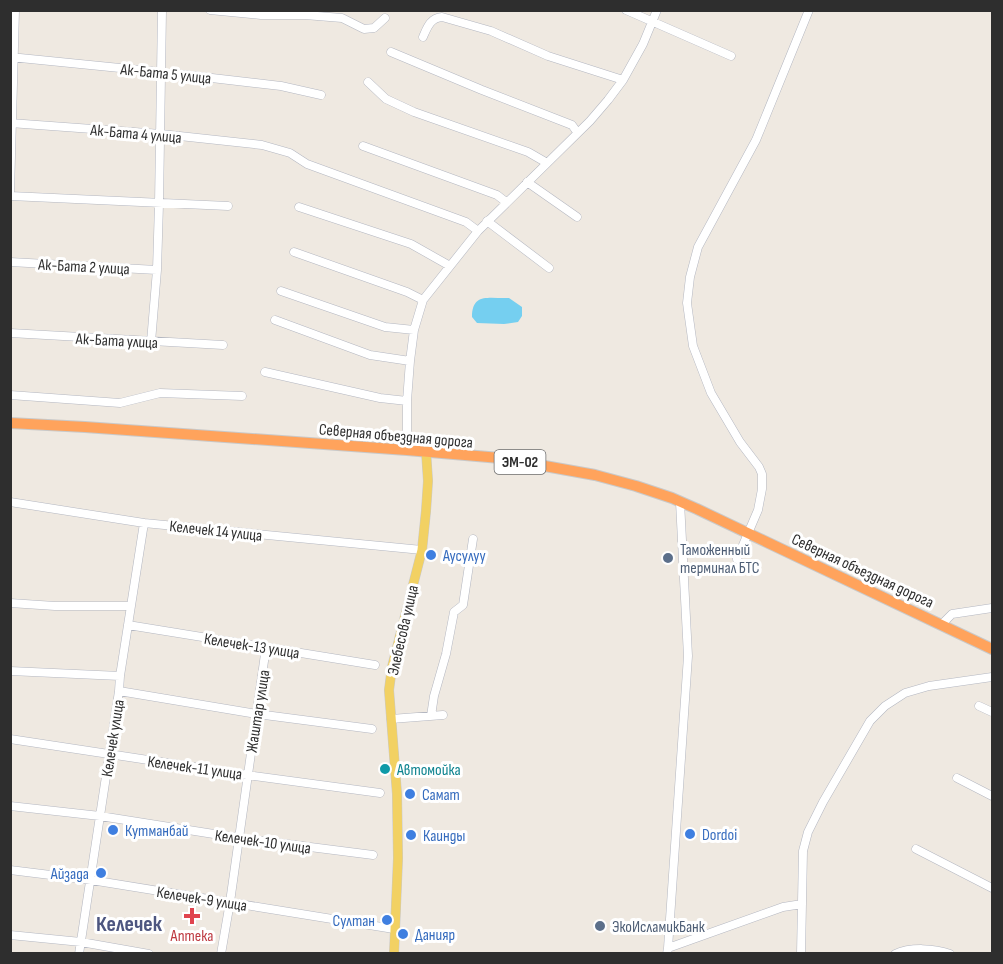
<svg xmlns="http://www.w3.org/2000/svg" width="1003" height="964" font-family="'Sofia Sans Condensed',sans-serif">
<rect width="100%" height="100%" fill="#efe9e1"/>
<!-- water -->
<path fill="#75cff0" d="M509 298 522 307V316L518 322 504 324 477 323 472 317C472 292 490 299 509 298Z"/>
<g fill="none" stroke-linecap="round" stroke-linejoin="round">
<defs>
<path id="minor" d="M210 10 261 15H305L342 18 364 29 374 28 385 18
M626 10 731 56
M423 37C427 28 430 18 442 17L491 31 548 56 623 80
M391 52 482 90 572 125 577 132
M10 57 160 72 281 86 321 95
M368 82 386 99 414 112 528 152 547 163
M10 123 161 134 262 145 290 153 307 164 466 222 478 231
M363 146 497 195 506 202
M527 182 577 217
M10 192 15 10
M10 196 228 206
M299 207 411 244 450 266
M487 221 549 268
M294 252 407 292 423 300
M10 262 157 270
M281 291 385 327 414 330
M275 320 370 355 410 361
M10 333 223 345
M151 342 157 270 159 204 162 10
M265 372 380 398 407 401
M10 395 120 403 160 393 242 396
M407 450V401L410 361 414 330 423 300 478 231 590 121 608 100 623 80 643 44 657 10
M10 502 144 523 422 550
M737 559 758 510 762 489V474L759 467 740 442 711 393 693 346 687 303 690 277 698 247 756 140 809 10
M10 603 55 606H130
M942 624 952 614 992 608
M128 625 375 665
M10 671 120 676
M119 691 257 714 372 729
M979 706 992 712
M431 716 434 696 446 654 454 612 463 605 473 539
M391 719 443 715
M10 739 247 775 380 793
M957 778 992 796
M10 806 100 816 239 838 373 855
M916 849 992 888
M10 870 91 880 394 929
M10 935 81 942 149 954
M668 948 688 656 680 502
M79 954 119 691 120 676 144 523
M221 954 230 902 266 647
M667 954 668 948 783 907 802 904
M801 954 803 851 808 832 823 802 870 721 885 706 905 693 929 686 992 677
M895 954C910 947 935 948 950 954"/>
<path id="major" d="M394 954 398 858 397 794 389 690 392 667 422 550 426 511 428 481 426 451"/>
<path id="highway" d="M10 423 85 427 407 450 500 458 595 475 636 486 672 498 697 509 992 649"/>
</defs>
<!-- minor casing -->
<use href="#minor" stroke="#b4b7c1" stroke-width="9"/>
<!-- major casing -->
<use href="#major" stroke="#c9c9c9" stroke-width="10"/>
<!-- highway casing -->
<use href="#highway" stroke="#c9c9c9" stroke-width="12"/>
<!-- minor -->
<use href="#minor" stroke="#fff" stroke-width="8"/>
<!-- major -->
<use href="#major" stroke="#f2d163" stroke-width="9"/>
<!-- highway -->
<use href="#highway" stroke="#ffa35c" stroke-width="10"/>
</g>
<!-- markers -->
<g fill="#3f7fe0" stroke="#fff" stroke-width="2">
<circle cx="431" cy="555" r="6"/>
<circle cx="410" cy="794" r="6"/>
<circle cx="113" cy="830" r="6"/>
<circle cx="690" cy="834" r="6"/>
<circle cx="411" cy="835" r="6"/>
<circle cx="101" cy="873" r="6"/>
<circle cx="387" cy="920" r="6"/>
<circle cx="403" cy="934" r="6"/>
</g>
<g fill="#5c6f8a" stroke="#fff" stroke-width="2">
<circle cx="668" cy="558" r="6"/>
<circle cx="600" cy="926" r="6"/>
</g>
<circle fill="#0f9aa8" stroke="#fff" stroke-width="2" cx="385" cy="769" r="6"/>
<path fill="#e0444e" stroke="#fff" stroke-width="2" d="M189 907h6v6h6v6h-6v6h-6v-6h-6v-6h6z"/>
<g text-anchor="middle" stroke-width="6" stroke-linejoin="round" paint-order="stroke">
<!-- shield labels -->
<rect fill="#fff" stroke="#6d6d6d" stroke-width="1.5" x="494.5" y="450" width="51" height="24" rx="4.5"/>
<g font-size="15" font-weight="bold" fill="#2e2e2e">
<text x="520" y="467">ЭМ-02</text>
</g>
<!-- street labels -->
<g font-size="16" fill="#2e2e2e" stroke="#fff">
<text transform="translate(166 73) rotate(6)" y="6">Ак-Бата 5 улица</text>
<text transform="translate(136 133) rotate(5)" y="6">Ак-Бата 4 улица</text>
<text transform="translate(84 266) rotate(3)" y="6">Ак-Бата 2 улица</text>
<text transform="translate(117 340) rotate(3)" y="6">Ак-Бата улица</text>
<text transform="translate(396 435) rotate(5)" y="6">Северная объездная дорога</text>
<text transform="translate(216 530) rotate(6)" y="6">Келечек 14 улица</text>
<text transform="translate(863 570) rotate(25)" y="6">Северная объездная дорога</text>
<text transform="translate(402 630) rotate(-77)" y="6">Элебесова улица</text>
<text transform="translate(252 645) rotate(9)" y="6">Келечек-13 улица</text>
<text transform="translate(257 711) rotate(-81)" y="6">Жаштар улица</text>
<text transform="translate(112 738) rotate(-81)" y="6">Келечек улица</text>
<text transform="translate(195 767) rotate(8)" y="6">Келечек-11 улица</text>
<text transform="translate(263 841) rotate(8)" y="6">Келечек-10 улица</text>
<text transform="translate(202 898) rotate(9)" y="6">Келечек-9 улица</text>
</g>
<!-- service labels -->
<g font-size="16" fill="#4e5e75" stroke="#fff" text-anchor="start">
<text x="680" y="555">Таможенный<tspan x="680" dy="18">терминал БТС</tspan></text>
<text x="612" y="932">ЭкоИсламикБанк</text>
</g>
<!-- shop labels -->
<g font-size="16" fill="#366cbe" stroke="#fff" text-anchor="start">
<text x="443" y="561">Аусулуу</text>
<text x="422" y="800">Самат</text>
<text x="125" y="836">Кутманбай</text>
<text x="702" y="840">Dordoi</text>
<text x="423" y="841">Каинды</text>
<text x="89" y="879" text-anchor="end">Айзада</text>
<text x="375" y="926" text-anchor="end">Султан</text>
<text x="415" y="940">Данияр</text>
</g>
<!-- culture labels -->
<g font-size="16" fill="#0d838f" stroke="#fff" text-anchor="start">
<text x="397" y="775">Автомойка</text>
</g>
<!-- health labels -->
<g font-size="16" fill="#be3a42" stroke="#fff">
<text x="192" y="941">Аптека</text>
</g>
<!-- district labels -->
<g font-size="22" font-weight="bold" fill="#4d5680" stroke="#fff">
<text x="129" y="931">Келечек</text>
</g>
</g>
<!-- border -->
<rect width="1003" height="964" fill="none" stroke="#2e2e2e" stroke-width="24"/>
</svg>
